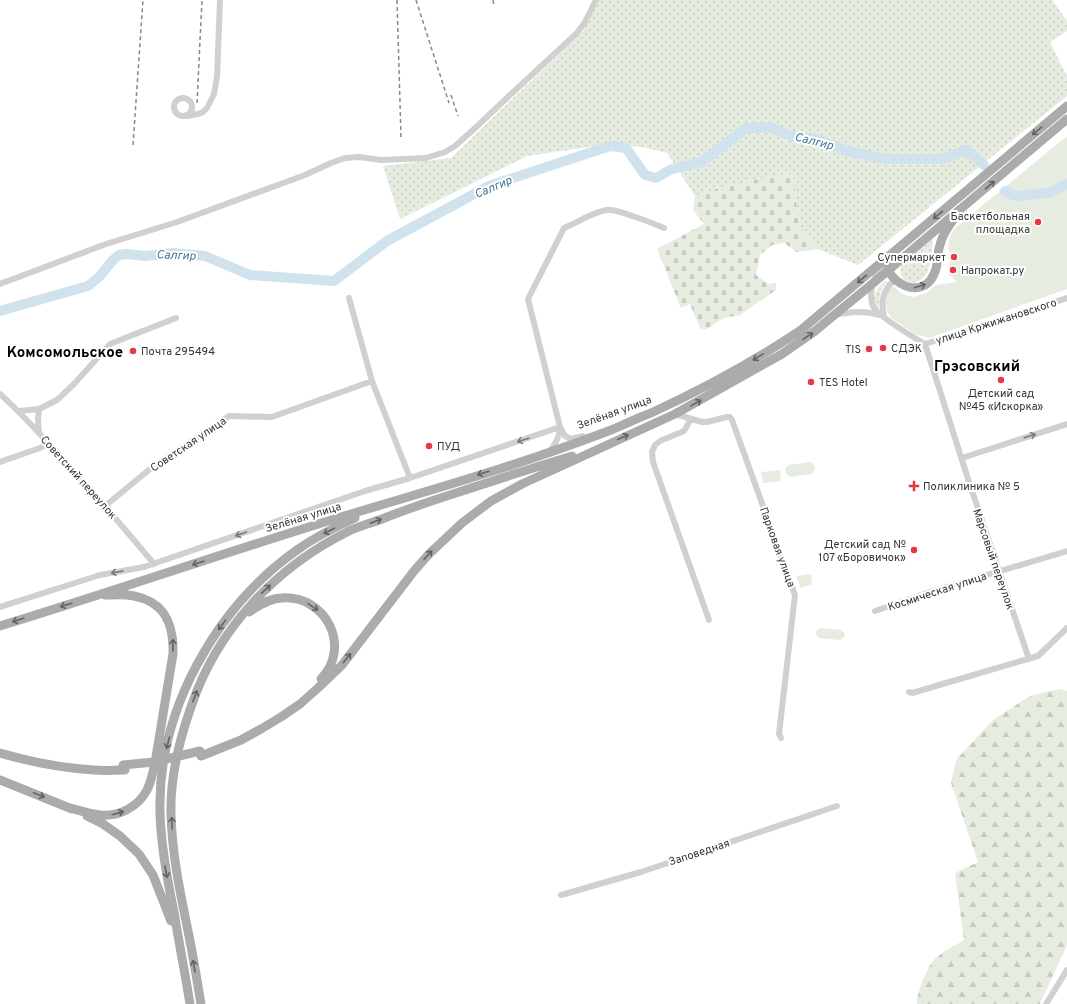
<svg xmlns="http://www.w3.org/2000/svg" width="1067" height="1004" font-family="Overpass,sans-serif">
<defs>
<pattern id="grass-dots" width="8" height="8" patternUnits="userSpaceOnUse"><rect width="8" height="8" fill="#e6ecdf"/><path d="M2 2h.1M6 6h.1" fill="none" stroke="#c6cbc0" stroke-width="1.8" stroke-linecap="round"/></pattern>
<pattern id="forest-firs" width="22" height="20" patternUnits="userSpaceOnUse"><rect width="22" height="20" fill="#e6ecdf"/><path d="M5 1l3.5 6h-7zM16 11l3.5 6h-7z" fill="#c6cbc0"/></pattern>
<pattern id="cemetery-stones" width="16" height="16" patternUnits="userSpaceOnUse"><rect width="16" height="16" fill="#e6ecdf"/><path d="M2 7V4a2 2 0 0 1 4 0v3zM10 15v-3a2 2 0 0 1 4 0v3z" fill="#c6cbc0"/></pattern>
</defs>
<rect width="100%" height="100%" fill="#fff"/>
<!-- grass -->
<path fill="url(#grass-dots)" d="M598 0H1052L1067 21V31L1050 42 1067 76V96L858 265 818 249 799 225 793 174 735 183 695 196 667 153 647 148 615 143 527 156 400 219 383 166 451 158 583 31Z
M933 239C932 250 931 268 925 276 916 288 897 282 901 266Z
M885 281H887L888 282C877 292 881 297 879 310 878 308 876 306 875 304 871 296 879 285 885 281Z"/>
<!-- forest -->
<path fill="url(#forest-firs)" d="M1060 689 1067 691V945L1040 1004H917C917 993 927 966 935 959 943 951 955 946 964 940L955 873 978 862 951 783 956 760 993 720 1030 696Z"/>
<!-- cemetery -->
<path fill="url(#cemetery-stones)" d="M793 174 799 225 818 249 797 252 784 243 772 245 760 255 756 275 768 284 776 283V290L740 315 724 318 705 330 700 328 690 304 681 308 657 249 704 224 693 210 695 196 735 183Z"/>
<!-- park -->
<path fill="#e6ecdf" d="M1067 136V289L929 338 915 334 891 318 887 311 886 304V297L889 290 892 287H895L901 293 908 296 914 297 926 293 936 285 957 282 949 274 951 256 948 247 950 236 954 229Z
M811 462C816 465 816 470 812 474L790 477 786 473 785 469 788 465Z
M780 470 781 481 763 483 761 472Z
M811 574 812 584 801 588 796 576Z
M820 628 841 630 845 634 844 637 840 640 819 638C815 635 815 630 820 628Z"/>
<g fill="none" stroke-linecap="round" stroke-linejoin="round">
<!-- river -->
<path stroke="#cfe2ee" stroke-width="10" d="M1005 191 1015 196 1049 193 1067 184
M0 311 88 286 99 277 113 260 119 255 126 254 146 256 173 253 205 256 250 275 334 281 387 241 489 186 610 146 626 148 645 175 656 178 672 169 702 162 746 128 770 127 791 136 817 139 847 151 886 159H943L967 150 984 165"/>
<!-- minor -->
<path stroke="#d0d0d0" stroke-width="6" d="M174 107a9 9 0 1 1 18 0a9 9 0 1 1-18 0Z
M187 116 198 114 203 112 207 108 214 94 217 77 220 0
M885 264C879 270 873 278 872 287 871 293 870 300 873 306 878 316 913 337 925 344
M0 284 106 244 145 232 177 222 305 175 331 163 345 158 359 157 381 160 426 158 445 152 455 146 473 130 510 95 577 33 585 22 596 0
M349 298 372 381 410 478
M835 315C850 312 864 310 879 315
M884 317C881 302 882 290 895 280
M925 344 969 482 1029 659
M925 344 1067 298
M0 394C24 416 46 440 68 465 97 497 126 530 154 564
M39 409 38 419 39 433
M19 411 39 409 57 400 74 384 110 344 176 318
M675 414 702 422H707L727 417H730L732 420 795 595 779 734 781 738
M691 419 684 431 660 441 655 445 652 452 653 462 709 620
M583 436 571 439 565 436 560 427 528 299 564 228C579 222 592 212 607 210 614 208 655 224 664 228
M962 458 1067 424
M0 462 40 448 49 443
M105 506 150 469 229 416 272 417 372 381
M0 607 100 575 144 567 365 491 410 478 560 427C560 437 555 444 549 452
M875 611 930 592 1067 551
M909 692 912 693 1038 656 1067 628
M561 895 641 872 837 806
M1046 1004 1067 970"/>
<!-- primary -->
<path stroke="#ababab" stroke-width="9" d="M888 266C888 272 892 277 897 281 913 293 930 289 936 269 938 261 937 253 940 245 942 236 947 228 953 220
M249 612C259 605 270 598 282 598 326 595 352 647 321 679
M0 626C114 591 227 552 341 517 431 490 523 464 611 430 624 425 637 418 651 413 703 389 753 362 801 330L1067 106
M0 753C31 762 62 768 94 770 104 771 114 770 125 770
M201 756 241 740 261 729 281 717 300 704 318 688 342 665 414 571 429 554 462 523 491 501 522 484 675 414 782 354 815 331 833 316 872 284 1067 119
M0 780 72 809
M67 807C78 810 89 814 100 815 119 817 138 807 147 790 151 782 153 773 155 763L173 654C174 624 165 602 134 596 124 594 114 595 105 595
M87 816 103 824 120 836 139 854 153 875 171 921
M190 1004C185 973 179 943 174 912 167 879 161 847 160 813 157 712 215 608 297 550 315 537 335 527 355 518
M201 1004C197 980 193 955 188 931 180 892 172 854 171 814 170 778 179 741 191 707 217 629 276 567 349 531 360 526 371 523 382 519 407 509 431 501 456 493 495 480 533 468 572 456"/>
<!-- rail -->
<path stroke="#888" stroke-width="1.5" stroke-dasharray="4 3" stroke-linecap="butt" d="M397 0 401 137
M416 0 449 103
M493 0 494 5
M451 95 458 116
M197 103 202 0
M133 145 143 0"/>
<!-- primary-bridge -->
<path stroke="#ababab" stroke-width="9" d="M123 765 154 762 200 751"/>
</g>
<!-- one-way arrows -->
<defs><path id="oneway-shaft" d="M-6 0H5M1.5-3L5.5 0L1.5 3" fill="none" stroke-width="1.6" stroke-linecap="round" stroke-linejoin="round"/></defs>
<g stroke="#636363">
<use href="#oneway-shaft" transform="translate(1037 131) rotate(140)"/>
<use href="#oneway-shaft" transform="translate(990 185) rotate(-40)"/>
<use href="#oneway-shaft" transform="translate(938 215) rotate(140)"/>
<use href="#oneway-shaft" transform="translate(862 279) rotate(140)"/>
<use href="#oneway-shaft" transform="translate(920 286) rotate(-17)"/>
<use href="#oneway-shaft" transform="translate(808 336) rotate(-34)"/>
<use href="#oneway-shaft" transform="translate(758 357) rotate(149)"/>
<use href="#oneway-shaft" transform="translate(696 403) rotate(-29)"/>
<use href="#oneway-shaft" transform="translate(623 437) rotate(-24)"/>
<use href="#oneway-shaft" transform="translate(483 473) rotate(162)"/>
<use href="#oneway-shaft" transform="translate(376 521) rotate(-21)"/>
<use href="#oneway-shaft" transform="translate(329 531) rotate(152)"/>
<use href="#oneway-shaft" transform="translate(428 555) rotate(-48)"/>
<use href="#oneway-shaft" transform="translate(198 563) rotate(162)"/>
<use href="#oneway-shaft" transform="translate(266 589) rotate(-43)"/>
<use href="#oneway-shaft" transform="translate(66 605) rotate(162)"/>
<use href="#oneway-shaft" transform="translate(313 607) rotate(34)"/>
<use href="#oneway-shaft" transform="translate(18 620) rotate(162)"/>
<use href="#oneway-shaft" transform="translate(222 625) rotate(126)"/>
<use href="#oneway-shaft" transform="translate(173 645) rotate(-90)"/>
<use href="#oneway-shaft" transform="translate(347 658) rotate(-51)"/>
<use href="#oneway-shaft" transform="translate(195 696) rotate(-69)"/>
<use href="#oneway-shaft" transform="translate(168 743) rotate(104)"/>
<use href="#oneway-shaft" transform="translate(39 795) rotate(21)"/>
<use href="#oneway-shaft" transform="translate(118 813) rotate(-16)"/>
<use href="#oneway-shaft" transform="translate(172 823) rotate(-93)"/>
<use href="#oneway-shaft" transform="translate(166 872) rotate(79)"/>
<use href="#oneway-shaft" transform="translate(194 966) rotate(-100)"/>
</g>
<g stroke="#7a7a7a">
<use href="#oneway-shaft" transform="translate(1030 436) rotate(-18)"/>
<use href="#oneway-shaft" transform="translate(523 440) rotate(162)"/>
<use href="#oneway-shaft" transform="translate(241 534) rotate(161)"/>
<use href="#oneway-shaft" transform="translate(117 572) rotate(170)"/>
</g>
<!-- markers -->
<g fill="#e63946" stroke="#fff" stroke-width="1.5">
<circle cx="1038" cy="222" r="4"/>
<circle cx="954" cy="257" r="4"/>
<circle cx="953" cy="270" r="4"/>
<circle cx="883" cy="348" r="4"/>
<circle cx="869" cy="349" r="4"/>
<circle cx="133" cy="351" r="4"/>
<circle cx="1001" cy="380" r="4"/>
<circle cx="811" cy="382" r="4"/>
<circle cx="429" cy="446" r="4"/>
<path d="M912 480h4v4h4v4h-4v4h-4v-4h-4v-4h4z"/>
<circle cx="914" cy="550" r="4"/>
</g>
<g text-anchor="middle" stroke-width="4" stroke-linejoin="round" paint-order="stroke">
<!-- poi labels -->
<g font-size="11" fill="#333" stroke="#fff" text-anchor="start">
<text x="1030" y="220" text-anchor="end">Баскетбольная<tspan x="1030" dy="13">площадка</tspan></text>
<text x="946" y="261" text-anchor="end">Супермаркет</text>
<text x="961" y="274">Напрокат.ру</text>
<text x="891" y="352">СДЭК</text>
<text x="861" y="353" text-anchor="end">TIS</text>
<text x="141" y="355">Почта 295494</text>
<text x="819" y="386">TES Hotel</text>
<text x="1001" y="397" text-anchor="middle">Детский сад<tspan x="1001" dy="13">№45 «Искорка»</tspan></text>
<text x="437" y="450">ПУД</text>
<text x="923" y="490">Поликлиника № 5</text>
<text x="906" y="548" text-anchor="end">Детский сад №<tspan x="906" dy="13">107 «Боровичок»</tspan></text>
</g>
<!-- street labels -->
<g font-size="11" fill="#333" stroke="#fff">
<text transform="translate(996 321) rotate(-18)" y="4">улица Кржижановского</text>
<text transform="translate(614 412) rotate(-20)" y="4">Зелёная улица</text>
<text transform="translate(188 444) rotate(-34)" y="4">Советская улица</text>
<text transform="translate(79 477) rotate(48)" y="4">Советский переулок</text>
<text transform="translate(303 517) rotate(-17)" y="4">Зелёная улица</text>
<text transform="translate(778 547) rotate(70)" y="4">Парковая улица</text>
<text transform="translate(994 559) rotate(71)" y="4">Марсовый переулок</text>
<text transform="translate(937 591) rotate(-18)" y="4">Космическая улица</text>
<text transform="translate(699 852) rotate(-18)" y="4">Заповедная</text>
</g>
<!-- water labels -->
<g font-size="12" font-style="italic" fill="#3f7597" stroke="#fff">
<text transform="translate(814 141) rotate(14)" y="4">Салгир</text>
<text transform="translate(493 187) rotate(-23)" y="4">Салгир</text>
<text transform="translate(176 255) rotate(2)" y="4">Салгир</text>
</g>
<!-- district labels -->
<g font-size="15" font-weight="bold" fill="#000" stroke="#fff">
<text x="65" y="357">Комсомольское</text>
<text x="977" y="371">Грэсовский</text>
</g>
</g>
</svg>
